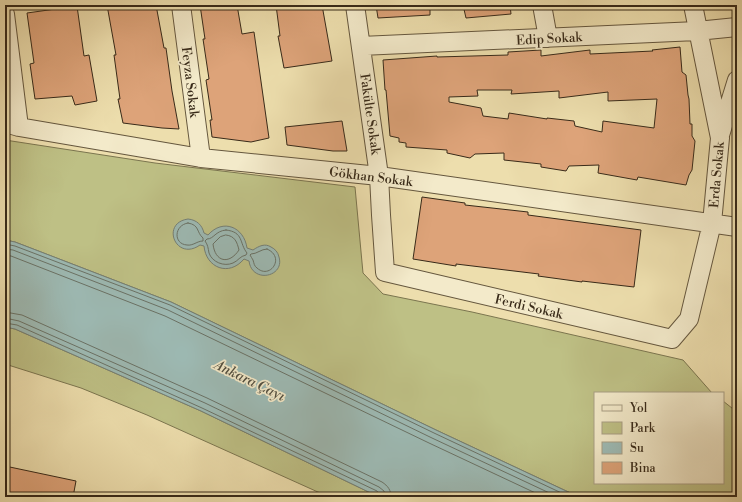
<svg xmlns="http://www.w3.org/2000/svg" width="742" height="502" font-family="'Libre Bodoni',serif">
<rect width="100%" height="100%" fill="#eddead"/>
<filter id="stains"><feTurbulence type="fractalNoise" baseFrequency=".005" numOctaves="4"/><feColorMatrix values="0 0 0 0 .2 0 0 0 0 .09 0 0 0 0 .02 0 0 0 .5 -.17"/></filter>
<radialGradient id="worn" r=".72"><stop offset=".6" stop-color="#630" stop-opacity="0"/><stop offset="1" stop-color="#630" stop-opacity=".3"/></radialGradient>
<!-- green -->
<path fill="#bec085" stroke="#7b754f" d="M5 140 155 163 355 187 363 273 383 294 472 312 683 360 712 393H595V483H723V401L737 412V497H579L436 430 171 302 15 242 5 240Z
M5 327 15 329 201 411 379 497H329L147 415 81 388 5 364Z"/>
<!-- water -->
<path fill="#9dbab4" stroke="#758076" d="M188 219C197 220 202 225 204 233L208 235C223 218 244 227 247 248L253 250C259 246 265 243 271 247 275 249 278 252 279 257 285 277 252 284 249 261L244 259C229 277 206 268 204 246L200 245C176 262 160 223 188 219Z
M5 240 15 242 171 302 436 430 579 497H379L201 411 15 329 5 327Z"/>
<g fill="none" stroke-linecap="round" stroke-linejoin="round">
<!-- shore -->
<path stroke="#6a7266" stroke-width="1" d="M188 223C200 225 196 232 203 238V241C197 241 193 246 187 245 173 244 174 225 188 223Z
M226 230C244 232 239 243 247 253L246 255C240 256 238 261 233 263 224 267 212 262 209 253 208 248 208 245 205 241L207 239C214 239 215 231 226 230Z
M226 235C235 236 237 242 239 250 229 265 215 262 213 244L220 237Z
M5 244 15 246 170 305 434 433 570 497
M5 249 13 250 168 310 432 438 558 497
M267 249C286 257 270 280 257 268 254 266 254 263 253 260 252 258 251 257 250 255L251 254C257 254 261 249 267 249Z
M5 255 11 256 165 316 429 443 544 497
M5 312 22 315 207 398 382 482C388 486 391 490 391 497
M5 318 19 321 205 403 379 487 384 491 385 497
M5 323 17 325 202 408 377 491 379 494 380 497"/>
</g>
<!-- building -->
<path fill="#dda379" stroke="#382a19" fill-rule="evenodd" d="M107 5H156L164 48H166L172 91 179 129 162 128 123 123 118 99H120L114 55H116Z
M200 5H237L242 34 254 32 269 138 251 142 212 137 210 120H212L206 80 209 79 203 39H205Z
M276 5H322L332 61 284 68 278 36H280Z
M376 5H430V15L378 18Z
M463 5H510L511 14 466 18Z
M77 6 84 56 89 55 97 101 75 105 72 96 35 99 30 64 34 63 27 13Z
M680 47 682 72 686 75 688 95 689 99 690 124H692V136L695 141 692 170 689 175 686 185 638 177 637 180 598 173 599 165 569 166 566 171 541 167V164L504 160V153L475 154 470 158 447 153V150L406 147V143L399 142V138L390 136 386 90H385L383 60 437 56V57L508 55V52L541 50V56L590 50V54L653 51 652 50ZM477 90H512L511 94 559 91V98L608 92V101L657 99 654 128 603 121 602 132 575 126 574 121 547 118V119L509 113 508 119 483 116 481 108 449 102V97L478 96Z
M342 121 347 151H333L287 145 285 127Z
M422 197 465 203V205L528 212V215L641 230 634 287 582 281V282L538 276 539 274 456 264V266L413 259Z
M5 466 76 481 73 497H45L24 493 23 495 5 492Z"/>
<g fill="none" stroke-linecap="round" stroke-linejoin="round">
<defs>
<path id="street" d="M181 5 201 158
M355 5 379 176 381 215 385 272 672 339 689 319 712 223 720 138 693 5
M542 5 548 38
M5 14 19 127
M361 46 697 31 737 27
M5 123 19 127 201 158 379 176 737 227
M720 135 737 80"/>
</defs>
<!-- street casing -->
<use href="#street" stroke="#65573e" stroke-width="20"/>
<!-- street -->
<use href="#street" stroke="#f3eaca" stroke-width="18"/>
</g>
<g text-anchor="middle" stroke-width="3.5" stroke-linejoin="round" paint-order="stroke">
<!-- street labels -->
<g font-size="13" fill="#382a19" stroke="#f3eaca">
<text transform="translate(549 38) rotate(-3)" y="5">Edip Sokak</text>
<text transform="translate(191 82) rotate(83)" y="5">Feyza Sokak</text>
<text transform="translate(371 114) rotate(82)" y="5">Fakülte Sokak</text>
<text transform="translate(716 175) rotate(-85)" y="5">Erda Sokak</text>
<text transform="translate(371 176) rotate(7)" y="5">Gökhan Sokak</text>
<text transform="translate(529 306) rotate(13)" y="5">Ferdi Sokak</text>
</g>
<!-- water labels -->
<g font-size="14" font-style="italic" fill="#514e40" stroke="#f3eaca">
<text transform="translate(250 380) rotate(26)" y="5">Ankara Çayı</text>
</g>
</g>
<!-- margin -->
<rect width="742" height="502" fill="none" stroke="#eddead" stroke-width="20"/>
<rect x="6" y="6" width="730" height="490" fill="none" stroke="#382a19" stroke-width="2"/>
<rect x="10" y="10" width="722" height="482" fill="none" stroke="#382a19"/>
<!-- legend -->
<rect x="594" y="392" width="130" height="92" fill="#f3eaca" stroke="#a89d83"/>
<rect x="602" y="405" width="20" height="6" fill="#f3eaca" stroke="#a89d83"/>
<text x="630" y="412" font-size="12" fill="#382a19">Yol</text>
<rect x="602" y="422" width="20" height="12" fill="#bec085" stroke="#a89d83"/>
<text x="630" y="432" font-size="12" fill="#382a19">Park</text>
<rect x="602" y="442" width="20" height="12" fill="#9dbab4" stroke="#a89d83"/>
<text x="630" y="452" font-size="12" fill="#382a19">Su</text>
<rect x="602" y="462" width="20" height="12" fill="#dda379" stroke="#a89d83"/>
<text x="630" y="472" font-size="12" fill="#382a19">Bina</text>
<rect width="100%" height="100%" filter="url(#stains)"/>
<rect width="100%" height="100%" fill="url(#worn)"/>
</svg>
